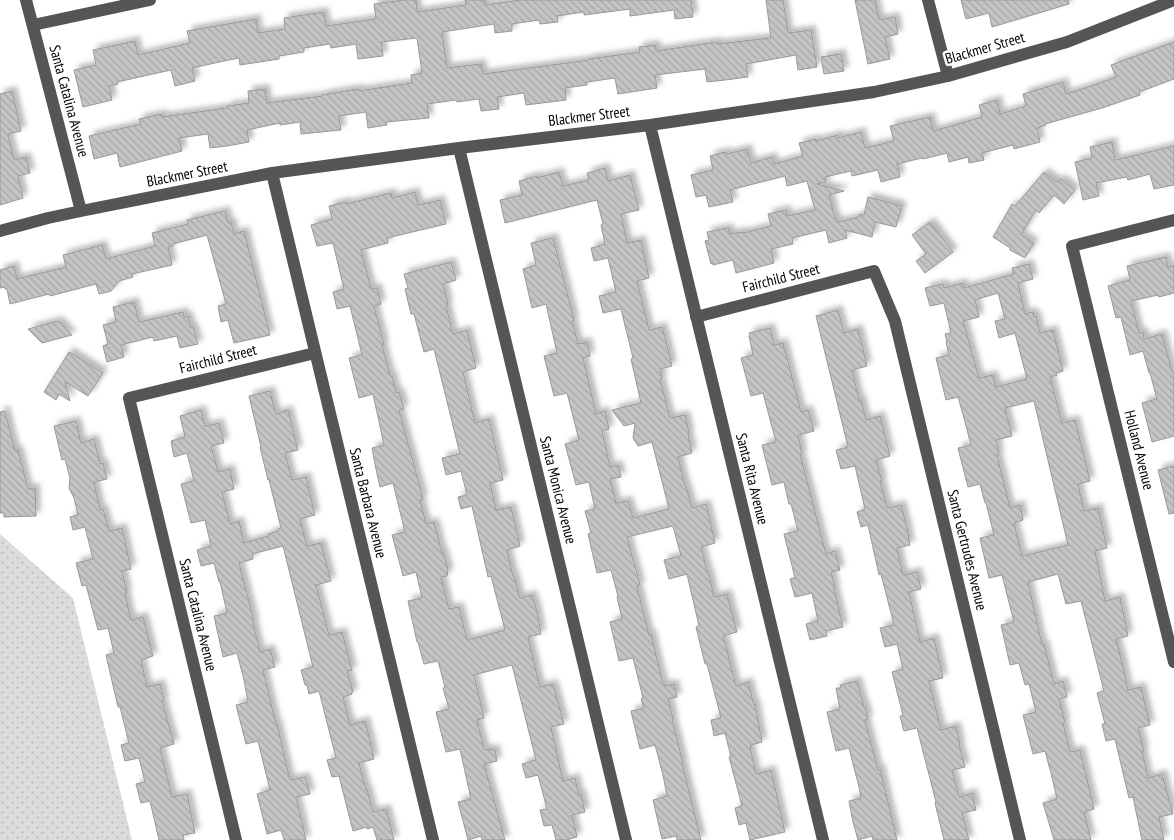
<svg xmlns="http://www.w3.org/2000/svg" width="1174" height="840" font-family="'PT Sans Narrow',sans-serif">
<defs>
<pattern id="grass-dots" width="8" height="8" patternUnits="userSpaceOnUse" patternTransform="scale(1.25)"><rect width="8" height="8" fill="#dcdcdc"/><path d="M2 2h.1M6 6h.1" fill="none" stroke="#bbb" stroke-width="1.8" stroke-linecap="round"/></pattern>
<pattern id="building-back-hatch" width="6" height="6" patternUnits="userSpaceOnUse" patternTransform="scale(1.25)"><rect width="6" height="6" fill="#c4c4c4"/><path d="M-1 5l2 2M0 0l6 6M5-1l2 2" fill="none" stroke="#a7a7a7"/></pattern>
<filter id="shadow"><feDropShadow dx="4.5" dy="-4.5" stdDeviation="2.5" flood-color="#0004"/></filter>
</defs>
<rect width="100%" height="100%" fill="#fff"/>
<!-- grass -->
<path fill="url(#grass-dots)" d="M0 534 73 598 132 840H0Z"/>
<!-- building -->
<path fill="url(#building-back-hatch)" stroke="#999" fill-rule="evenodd" filter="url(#shadow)" d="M404 0H416L417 12 466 5 465 0H484L485 5 520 0H691L693 17 675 19 674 10 630 16V9L584 15V12L557 16 558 22 540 24 539 20 512 24V31L495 33 494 24 442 32 447 68 481 64 483 74 529 68 589 60V59L640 52 639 47 656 45V51L717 42V44L771 38 766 0H783L788 33 811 30 817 67 798 70 796 55 746 64 748 77 725 80 707 82 705 69 655 75 657 88 618 94 615 78 587 82V85L565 88 566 100 526 105 524 93 497 97 499 109 481 111 479 99 457 102 456 100 427 104 429 118 386 122 387 125 368 128 366 112 339 116 341 130 301 134 300 122 280 125V123L247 130 249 142 227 146 210 148 208 134 179 138 182 151 120 167 117 153 94 159 89 136 141 124 139 119 162 114V117L227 108V106L249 103 248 91 265 89 267 103 322 96V95L358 89V91L412 83 411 75 422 73 417 38 381 42 383 56 358 59 356 44 331 48 330 44 304 48V52L279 56V59L240 65 239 58 224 61 192 68 195 81 175 86 171 70 117 82 118 84 109 86 112 100 83 107 74 70 96 65 93 50 135 41 138 55 190 43 187 31 256 19 258 33 285 29 284 18 324 12 326 26 376 19 374 4Z
M855 0H875L879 20 895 17 898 34 885 37 890 59 868 64Z
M961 0H1068L1069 4 992 27 989 13 966 19Z
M1174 42V79L1139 92 1140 95 1102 108 1045 124 1046 125 1037 128 1040 142 1014 149 1013 145 982 153 984 160 969 163 968 157 949 162 947 153 923 159 922 158 897 164 900 177 881 182 878 170 852 176 851 171 825 177 826 182 817 184 844 191 829 195 835 218H836L838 222 859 217 860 214 864 215 868 197 902 206 896 227 875 222 872 237 845 230 847 238 829 243 826 230 792 238 793 244 771 249 774 263 736 273 733 260 713 265V263L711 264 705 241 709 240 707 232 728 228 730 234 742 232 743 233 771 226 768 214 786 210 787 216 815 210 807 181 787 186 785 176 730 190 733 202 709 207 706 195 696 197 691 175 713 170 710 156 725 152 726 154 747 149 751 163 772 157 774 164 803 156 799 143 816 139V141L838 135V138L861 132 865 148 894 141 890 126 930 117 933 131 982 117 979 105 997 100 1000 114 1026 106 1023 94 1063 82 1066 94 1094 85 1116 77 1111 65Z
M841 54 844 71 824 74 821 57Z
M12 91 21 131 8 134 14 160 26 157 30 173 18 176 23 198 0 205V94Z
M1112 142 1115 160 1174 146V185L1154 189 1150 174 1128 180 1127 177 1096 183 1099 196 1083 200 1075 162 1092 158 1090 147Z
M605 168 608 181 630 175 639 210 621 214 627 243 641 240 649 278 637 281 649 330 662 327 667 345 672 366 660 369 662 378 660 379 670 418 685 415 689 433 688 434 692 453 678 457 685 486H686L692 508 706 504 715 543 701 547 708 574H709L714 597 727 594 737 632 723 636 729 658 736 686 748 682 754 705 755 704 762 742 751 745V747H750L756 774 771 770 785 832 750 840 746 823 739 825 735 808 742 806 729 757H731L725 733 714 736 711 720 721 718 707 664H705L696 627 699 626 687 574 669 579 664 560 681 556 673 526 627 537 640 585 637 586 649 635 651 634 662 680 665 686 674 684 677 697 668 699 673 718 672 719 683 763H682L701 840H677L676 836 662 839 653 800 667 796 663 775 655 745 640 749 631 711 644 708 641 699 643 698 633 658 619 661 610 622 622 619 617 597 618 596 611 570 597 573 588 534 591 533 585 511 595 509 589 482 576 485 565 444 579 440 567 393 554 396 544 356 557 353 546 304 532 308 523 269 536 265 531 243 553 238 574 320 572 321 578 344 587 342 590 356 583 358 596 414 605 411 609 429 602 431 610 467 618 465 621 477 610 479 616 503 628 501 633 518 669 509 652 442 638 446 633 438 635 423 624 426 612 410 641 403 631 359 633 358 621 309 603 313 599 296 616 292 608 258 594 261 591 248 605 244 601 225 603 224 597 200 505 223 500 200 522 195 519 181 537 176V178L559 172 563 186 589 180 587 173Z
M1044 172 1055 181V180L1058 182 1061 179 1075 190 1064 204 1054 195 1039 213 1036 210 1021 235 1034 243 1025 258 1010 250V248L993 237 1012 204 1015 206Z
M415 192 418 205 440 200 446 224 387 238 388 243 361 250 371 289 377 288 381 304 374 306 384 345H382L390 376H392L396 393 399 392 404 409 399 410 423 499 420 500 426 524 434 522 442 553 443 552 448 569 447 576 441 577 449 609 459 607 467 640 505 630 491 576 488 577 472 506 461 509 458 497 467 495 461 471 446 475 442 458 460 454 434 349 424 352 414 314H411L405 289 408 288 404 274 451 262 456 280 443 284 448 305 446 306 453 334 467 330 476 368 463 372 475 423 489 419 494 441 503 480 490 483 496 510 511 507 520 546 507 550 513 576H514L520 598 532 595 537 612 541 634 528 637 540 687 553 684 564 724 551 727 563 781 575 778 579 795 581 794 585 812 572 815 577 837 566 840H556L552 825 544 826 540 810 547 809 538 775 526 778 522 764 536 760 512 665 474 675 484 718 477 720 484 749 495 750 497 761 484 764 505 840H482L481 836 468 840 458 802 471 799 460 749 446 752 436 712 449 709 443 688 445 687 438 661 424 664 418 642H417L408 601 422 598 416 572 403 576 398 557 392 535 405 532 393 483 380 487 376 469 372 448 384 445 373 394 359 398 349 358 362 355 350 306 337 309 333 292 344 289 333 243 317 246 311 225 332 219 329 206 346 202V204L391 193 392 198Z
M225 211 228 223 231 222 234 234 244 231 270 335 234 343 228 320 221 322 218 306 226 304 207 235 173 244V246L168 247 172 265 132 274 133 277 119 281 111 291 99 294 96 284 50 296 49 294 10 304 7 289H5V287L0 288V270L14 266 17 279 66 267 63 255 102 245 106 259 155 246 152 233 188 224 187 220Z
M930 222 953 252 925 273 916 261 926 254 912 235Z
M1166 257 1168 267 1174 266V293L1159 297 1158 295 1131 301 1139 333 1143 332 1144 339 1162 334 1172 372H1174V436L1152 442 1142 403 1157 399 1150 373H1149L1143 351 1130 355 1121 317 1116 318 1108 286 1130 280 1127 266Z
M1029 264 1033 279 1018 283 1025 314 1033 312 1034 317 1036 316 1040 333 1053 330 1059 354 1063 371 1056 373 1057 375 1050 377 1062 423 1075 420 1090 481 1078 484 1084 511 1098 508 1107 548 1095 551 1105 601 1120 597 1128 636 1116 639 1122 662 1128 690 1141 687 1150 725 1138 728 1144 751H1142L1148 778 1162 774 1173 814 1159 817 1164 840H1142L1133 797 1129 798 1115 739 1106 741 1102 724H1105L1097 693 1104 691 1081 601 1066 604 1058 574 1028 582 1042 645 1044 644 1054 684 1063 681 1067 697 1059 699 1065 722 1063 723 1070 752 1080 750 1094 809 1084 812 1091 840H1054L1043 803 1057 799 1051 773 1045 751 1033 754 1023 715 1036 712 1029 684 1025 685 1019 663 1010 665 1001 625 1014 622 1002 575 989 578 980 538 994 535 986 503H985L980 484 968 487 958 448 971 445 964 418 958 397 946 400 936 358 949 355 946 342H947L945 334 951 333 944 303 930 306 925 288 943 284 944 288 963 283 964 288 1014 274 1012 268ZM998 293 1005 319 995 321 999 338 1015 333 1027 379 996 387 993 375 979 378 963 321 979 317 975 300ZM1034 401 1068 545 1022 556 1014 523 1023 520 1020 505 1010 508 997 455 999 454 996 440 1012 436 1005 408Z
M134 302 139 322 183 312 184 317 188 316 191 328 193 327 198 344 180 348 177 336 154 341 153 337 121 345 124 357 107 362 103 346 108 344 103 325 116 322 113 307Z
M838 310 844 333 858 329 862 345 867 366 852 370 859 400H861L866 420 880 416 890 456 876 460 882 481H880L887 508 901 505 907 528 910 545 897 548 903 575 917 572 921 589 909 592 920 642 934 638 938 656 943 678 929 681 941 730 956 726 960 745H959L965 767 952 770 959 797 972 793 976 810 962 813 969 840H944L935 803 936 802 917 728 904 731 900 716 903 715 892 672 903 669 897 644 885 647 880 628 894 625 881 574 879 575 868 525 861 527 857 512 865 509 855 466 841 469 836 450 848 447 816 316Z
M58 321 72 335 42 343 28 329Z
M770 328 774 345 783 343 801 412 808 410 814 431 798 435 802 453 800 454 826 554 835 551 840 570 831 572 835 588H834L843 627 826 631 827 636 810 640 806 624 818 621 812 593 795 597 790 579 795 578 784 534 798 531 791 504H789L784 482 772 485 762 445 776 442 763 393 751 396 741 358 753 355 749 336 750 335 749 333Z
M69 352 103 373 88 396 65 382 70 401 59 394 56 400 44 392Z
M270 391 276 414 288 410 298 450 285 453 292 480 306 477 315 515 300 519 307 546 321 543 331 581 316 585 329 635 342 632 352 670 347 671 353 692 351 693 352 694 343 697 350 725 365 721 369 737 374 759 359 763 366 790 367 789 373 812 386 809 394 840H377L373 827 367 829V827L353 831 339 776 332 777 327 760 336 758 319 691 309 694 307 685H305L301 670 313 667 283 546 252 554 253 559 239 563 245 586 254 622 253 623 260 652 270 649 275 667 263 670 276 724H277L290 780 305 777 310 794 296 797 306 840H284L281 830 267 834 257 794 270 790 258 741 246 744 236 705 248 702 244 680 237 653 223 657 214 616 227 613 220 582H219L214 563 201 566 197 550 211 546 205 520 191 523 181 484 194 481 187 453 174 457 171 441 185 437 180 416 201 410 205 426 219 423 224 443 211 446 218 472 230 469 234 489 222 492 230 524 239 521 244 543 269 536 268 534 278 531V529L281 528 269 480H268L260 447H261L249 396Z
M5 411 15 451 18 450 28 489 35 488 36 516 4 517V513H0V412Z
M76 421 81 443 94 439 100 464 103 463 107 479 94 482 100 510 103 509 109 531 122 528 131 569 122 571 127 593H125L131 620 143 617 153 656 141 660 147 687 160 684 164 700 162 701 174 744 160 748 172 797 187 794 195 833 183 835 184 840H159L150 801 141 803 136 784 145 782 139 758 125 761 121 745 129 743 120 707H118L106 655 114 653 108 628 98 630 86 585 82 586 76 563 93 559 85 527 73 530 70 517 78 515 74 498 69 488 70 478 65 459 62 460 54 426Z
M1174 466V513L1169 514 1158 470Z
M857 681 864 707H865L868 719 865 720 878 770 880 769 897 840H873L872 836 858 840 853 822 849 801 861 798 859 787 849 748 836 751 827 712 840 709 836 688H841L840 685Z"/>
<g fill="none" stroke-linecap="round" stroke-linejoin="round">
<!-- minor -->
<path stroke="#555" stroke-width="12" d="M26 0 81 211
M928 0 948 76
M33 25 150 0
M650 125 823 840
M459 148 626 840
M272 173 433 840
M1174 220 1072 246 1174 662
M0 231 48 218 81 211 272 173 459 148 650 125 874 92 948 76 1067 42 1174 0
M696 317 874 271 895 321 1020 840
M236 840 129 398 315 353"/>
</g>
<g text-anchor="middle" stroke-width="5" stroke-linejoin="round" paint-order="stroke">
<!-- street labels -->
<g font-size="15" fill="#000" stroke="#fff">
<text transform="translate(985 48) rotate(-16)" y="5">Blackmer Street</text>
<text transform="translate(69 101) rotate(75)" y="5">Santa Catalina Avenue</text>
<text transform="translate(589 116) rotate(-7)" y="5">Blackmer Street</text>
<text transform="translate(187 174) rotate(-11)" y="5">Blackmer Street</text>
<text transform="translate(781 278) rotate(-14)" y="5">Fairchild Street</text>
<text transform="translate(218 359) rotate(-14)" y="5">Fairchild Street</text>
<text transform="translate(1139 450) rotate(76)" y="5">Holland Avenue</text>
<text transform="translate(752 479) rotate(76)" y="5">Santa Rita Avenue</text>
<text transform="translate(558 490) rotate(76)" y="5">Santa Monica Avenue</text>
<text transform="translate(368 503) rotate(76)" y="5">Santa Barbara Avenue</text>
<text transform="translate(967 550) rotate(76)" y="5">Santa Gertrudes Avenue</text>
<text transform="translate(198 615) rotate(76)" y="5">Santa Catalina Avenue</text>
</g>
</g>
</svg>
